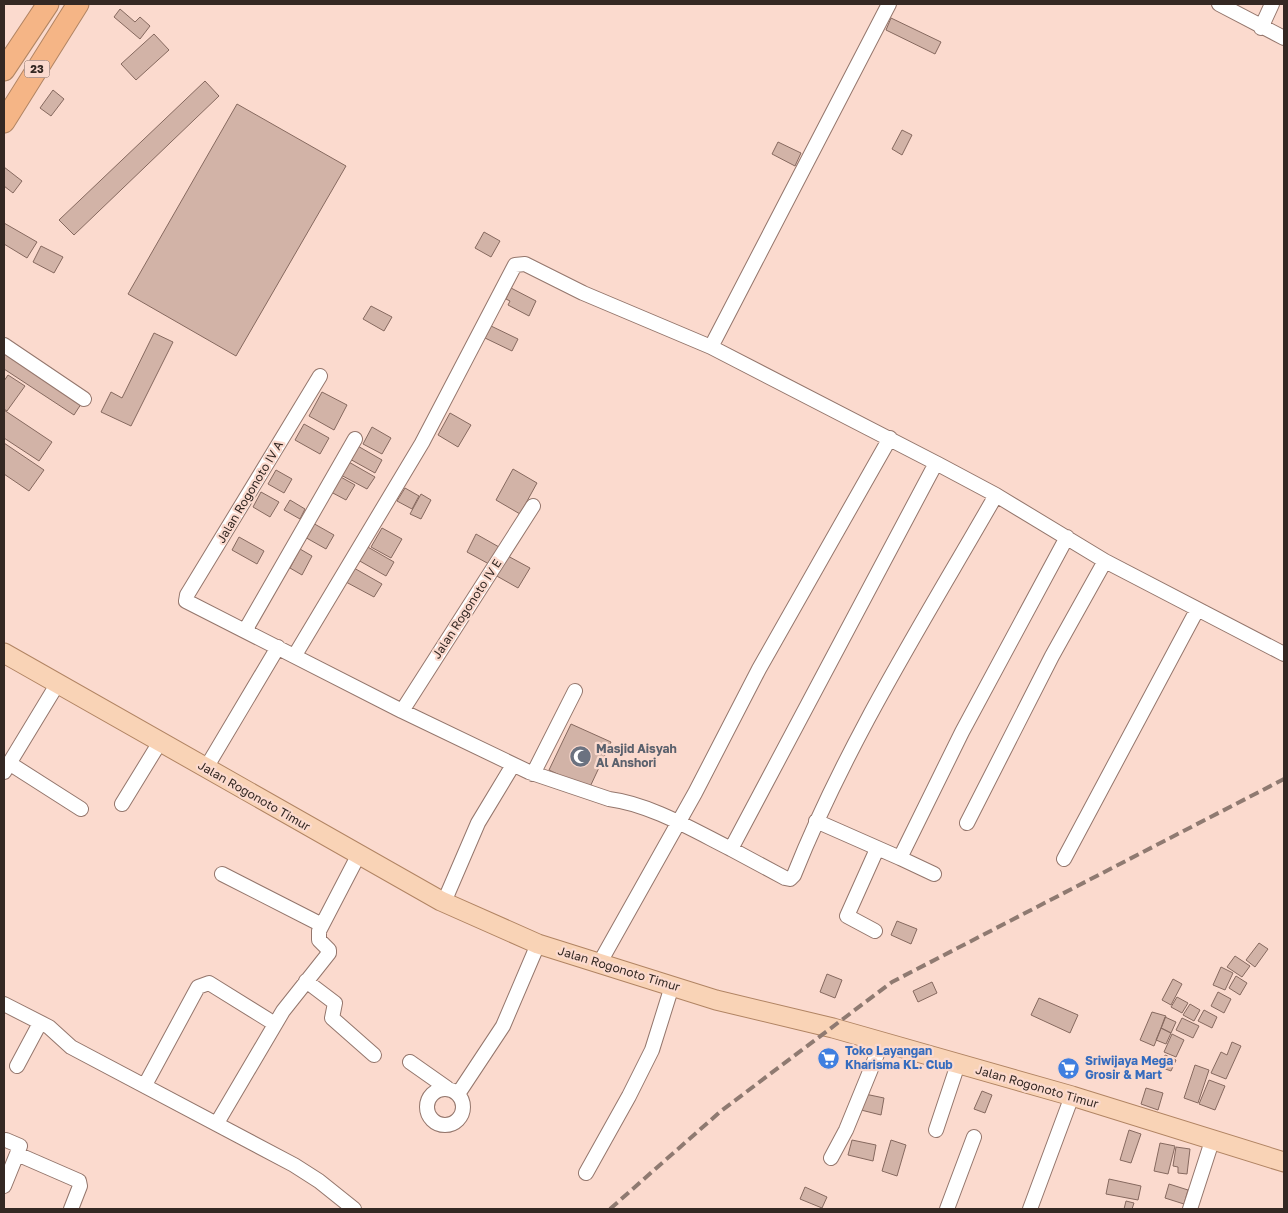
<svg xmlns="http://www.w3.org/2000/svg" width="1288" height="1213" font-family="'Golos Text',sans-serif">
<rect width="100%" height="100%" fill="#fbdace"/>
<!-- building -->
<path fill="#d2b3a7" stroke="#86695f" d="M120 9 135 22 140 17 150 26 140 39 114 17Z
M891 18 941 42 935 54 886 30Z
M154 34 169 50 136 80 121 64Z
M205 81 219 96 74 235 59 220Z
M53 90 64 99 51 116 40 108Z
M237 104 346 166 236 356 128 294Z
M902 130 912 135 902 155 892 149Z
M778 142 801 153 795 166 772 154Z
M4 167 22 181 13 193 4 186Z
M4 223 37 242 27 258 4 244Z
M484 232 500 241 491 257 475 248Z
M41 246 63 257 54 273 33 262Z
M511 288 536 301 529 316 508 305 510 301 506 299Z
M371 306 392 317 384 331 363 319Z
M491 326 518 339 512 351 485 338Z
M154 333 173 342 131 426 101 412 111 392 122 398Z
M4 349 83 401 74 415 4 369Z
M8 375 25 386 7 411 4 409V381Z
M322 392 347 405 334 430 309 416Z
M4 410 52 442 39 461 4 438Z
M450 413 471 425 458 447 438 435Z
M304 424 329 438 320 454 295 440Z
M372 427 391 438 382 454 363 444Z
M4 443 44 470 29 491 4 474Z
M356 445 382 460 375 473 348 458Z
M347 461 375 477 367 489 339 474Z
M513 469 537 483 520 514 496 500Z
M276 470 292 479 284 493 268 484Z
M339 476 355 485 346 500 331 492Z
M405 488 419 496 412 509 397 501Z
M261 492 279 502 270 517 253 507Z
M421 494 431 500 421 519 410 514Z
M290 500 305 509 300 519 284 510Z
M311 522 334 535 326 549 303 536Z
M382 528 402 539 391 558 371 547Z
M476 534 499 547 489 564 467 552Z
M239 537 264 551 257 564 232 550Z
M366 546 394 562 386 576 358 560Z
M300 549 312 556 302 575 290 568Z
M506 555 530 568 518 588 495 575Z
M354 568 382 584 374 597 346 582Z
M571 724 611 742 589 789 549 770Z
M897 921 917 929 911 944 891 935Z
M1259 943 1268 949 1255 967 1246 960Z
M1235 956 1250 966 1242 977 1227 967Z
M1221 967 1233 973 1225 990 1213 985Z
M827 974 842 980 835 998 820 992Z
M1236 976 1247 983 1240 995 1229 988Z
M1173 979 1182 984 1171 1005 1162 1000Z
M932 982 937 993 918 1002 913 991Z
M1218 992 1231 999 1224 1013 1211 1006Z
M1177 997 1188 1003 1182 1013 1171 1007Z
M1039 998 1078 1015 1070 1033 1031 1015Z
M1190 1004 1200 1010 1194 1021 1183 1015Z
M1204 1010 1217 1017 1212 1028 1198 1021Z
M1152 1012 1166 1016 1154 1046 1140 1040Z
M1165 1017 1176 1022 1171 1033 1161 1028Z
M1182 1018 1199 1026 1193 1038 1176 1030Z
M1161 1028 1171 1033 1166 1044 1156 1040Z
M1172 1034 1184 1040 1176 1057 1164 1052Z
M1232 1042 1241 1046 1226 1079 1211 1073 1221 1052 1227 1055Z
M1165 1055 1176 1060 1171 1071 1160 1067Z
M1195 1065 1209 1070 1198 1103 1184 1098Z
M1209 1080 1225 1086 1215 1110 1199 1104Z
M1146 1088 1163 1093 1158 1110 1141 1104Z
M982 1091 992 1095 985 1113 974 1109Z
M865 1094 884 1098 881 1115 861 1110Z
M1129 1130 1141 1134 1131 1163 1120 1160Z
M852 1140 876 1145 873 1161 848 1155Z
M891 1140 906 1145 897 1176 882 1171Z
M1160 1143 1175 1146 1168 1174 1154 1171Z
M1176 1147 1190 1149 1187 1174 1178 1173V1167L1173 1166Z
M1109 1179 1141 1186 1138 1200 1106 1194Z
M1169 1184 1188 1190 1184 1204 1165 1198Z
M805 1187 827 1197 822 1208 800 1199Z
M1126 1201 1134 1203 1132 1209H1124Z"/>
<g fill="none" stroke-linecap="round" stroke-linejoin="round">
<defs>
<path id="minor" d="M1219 4 1284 38
M1261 28 1272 4
M4 345 84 399
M320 376 187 595 186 601 402 711 529 772 609 799C650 804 695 831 731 849L936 463 711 347 889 4
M936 463 996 495 1105 561 1284 654
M246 629 355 439
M295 655 422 443 515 265 525 264 583 293 711 347
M402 711 533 506
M9 763 81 809
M206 768 278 647
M4 772 58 683
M533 774 575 691
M122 804 160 742
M816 821 900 858 962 732 1067 537
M967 823 1052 656 1105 561
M731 849 785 878 790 879 794 875C847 742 925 619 996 495
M900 858 934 874
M1064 859 1197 610
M222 874 322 925
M444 902 478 823 513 765
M875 931 847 916 877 849
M599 964 695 793 759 669 890 438
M306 981 335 1003 332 1018 374 1055
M4 1004 49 1027 71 1047 294 1165 319 1181 354 1209
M410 1062 447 1088
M17 1066 40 1023
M145 1085 198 987 209 983 275 1024
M427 1107a18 18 0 1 1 36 0a18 18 0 1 1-36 0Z
M458 1094 503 1026 538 944
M217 1123 283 1011 329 953V950L319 940V931L358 856
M936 1130 958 1064
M6 1140 20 1146 17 1154
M831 1158 846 1130 882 1042
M586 1173 629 1096 652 1050 672 986
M4 1186 17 1154 79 1181 80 1186 71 1209
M947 1209 974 1137
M1030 1209 1072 1096
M1190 1209 1213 1138"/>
<path id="major" d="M4 653 441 901 538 944 716 1000 833 1028 1072 1096 1284 1162"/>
<path id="highway" d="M4 70 48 4
M4 122 78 4"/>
</defs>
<!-- minor casing -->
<use href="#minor" stroke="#94766c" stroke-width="16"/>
<!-- major casing -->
<use href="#major" stroke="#b18463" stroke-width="21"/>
<!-- highway casing -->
<use href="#highway" stroke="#b18463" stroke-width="23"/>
<!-- minor -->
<use href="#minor" stroke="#fff" stroke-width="14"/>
<!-- major -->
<use href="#major" stroke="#f9d3b6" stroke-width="19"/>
<!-- highway -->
<use href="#highway" stroke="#f5b586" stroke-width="21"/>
<!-- rail -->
<path stroke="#8f7a71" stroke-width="4" stroke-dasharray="10 5" stroke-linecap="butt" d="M610 1209 721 1111 892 982 1284 779"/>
</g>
<!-- icons -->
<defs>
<symbol id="mosque-disc" viewBox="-11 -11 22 22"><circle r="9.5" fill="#6b7280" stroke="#fbdace"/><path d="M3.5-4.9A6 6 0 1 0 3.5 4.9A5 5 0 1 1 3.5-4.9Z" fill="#fff"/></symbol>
<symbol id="supermarket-disc" viewBox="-11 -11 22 22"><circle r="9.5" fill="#3f7fe0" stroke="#fbdace"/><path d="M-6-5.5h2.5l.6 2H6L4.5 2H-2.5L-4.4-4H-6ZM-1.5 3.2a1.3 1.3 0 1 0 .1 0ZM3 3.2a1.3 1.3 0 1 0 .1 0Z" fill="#fff"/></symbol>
</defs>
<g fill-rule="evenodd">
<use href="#mosque-disc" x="568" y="744" width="25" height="25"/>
<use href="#supermarket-disc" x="816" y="1046" width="25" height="25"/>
<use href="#supermarket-disc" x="1056" y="1056" width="25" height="25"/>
</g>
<g text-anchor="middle" stroke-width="4.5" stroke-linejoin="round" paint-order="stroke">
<!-- shield labels -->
<rect fill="#fbdace" stroke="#705d56" stroke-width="1" x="24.5" y="60.5" width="25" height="17" rx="4"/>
<g font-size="11" font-weight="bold" fill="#342823">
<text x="37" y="73">23</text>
</g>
<!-- street labels -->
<g font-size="12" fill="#342823" stroke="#fbdace">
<text transform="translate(250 492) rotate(-59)" y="4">Jalan Rogonoto IV A</text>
<text transform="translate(467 609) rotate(-57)" y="4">Jalan Rogonoto IV E</text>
<text transform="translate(254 796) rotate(30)" y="4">Jalan Rogonoto Timur</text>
<text transform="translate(619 969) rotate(17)" y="4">Jalan Rogonoto Timur</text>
<text transform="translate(1037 1087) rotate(16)" y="4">Jalan Rogonoto Timur</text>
</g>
<!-- worship labels -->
<g font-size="12" font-weight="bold" fill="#5b616d" stroke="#fbdace" text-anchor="start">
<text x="596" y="753">Masjid Aisyah<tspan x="596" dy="14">Al Anshori</tspan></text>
</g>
<!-- shop labels -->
<g font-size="12" font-weight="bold" fill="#366cbe" stroke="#fbdace" text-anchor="start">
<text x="845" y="1055">Toko Layangan<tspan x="845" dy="14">Kharisma KL. Club</tspan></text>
<text x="1085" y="1065">Sriwijaya Mega<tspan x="1085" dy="14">Grosir &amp; Mart</tspan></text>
</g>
</g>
<!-- border -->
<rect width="1288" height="1213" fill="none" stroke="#342823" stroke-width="10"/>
</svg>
